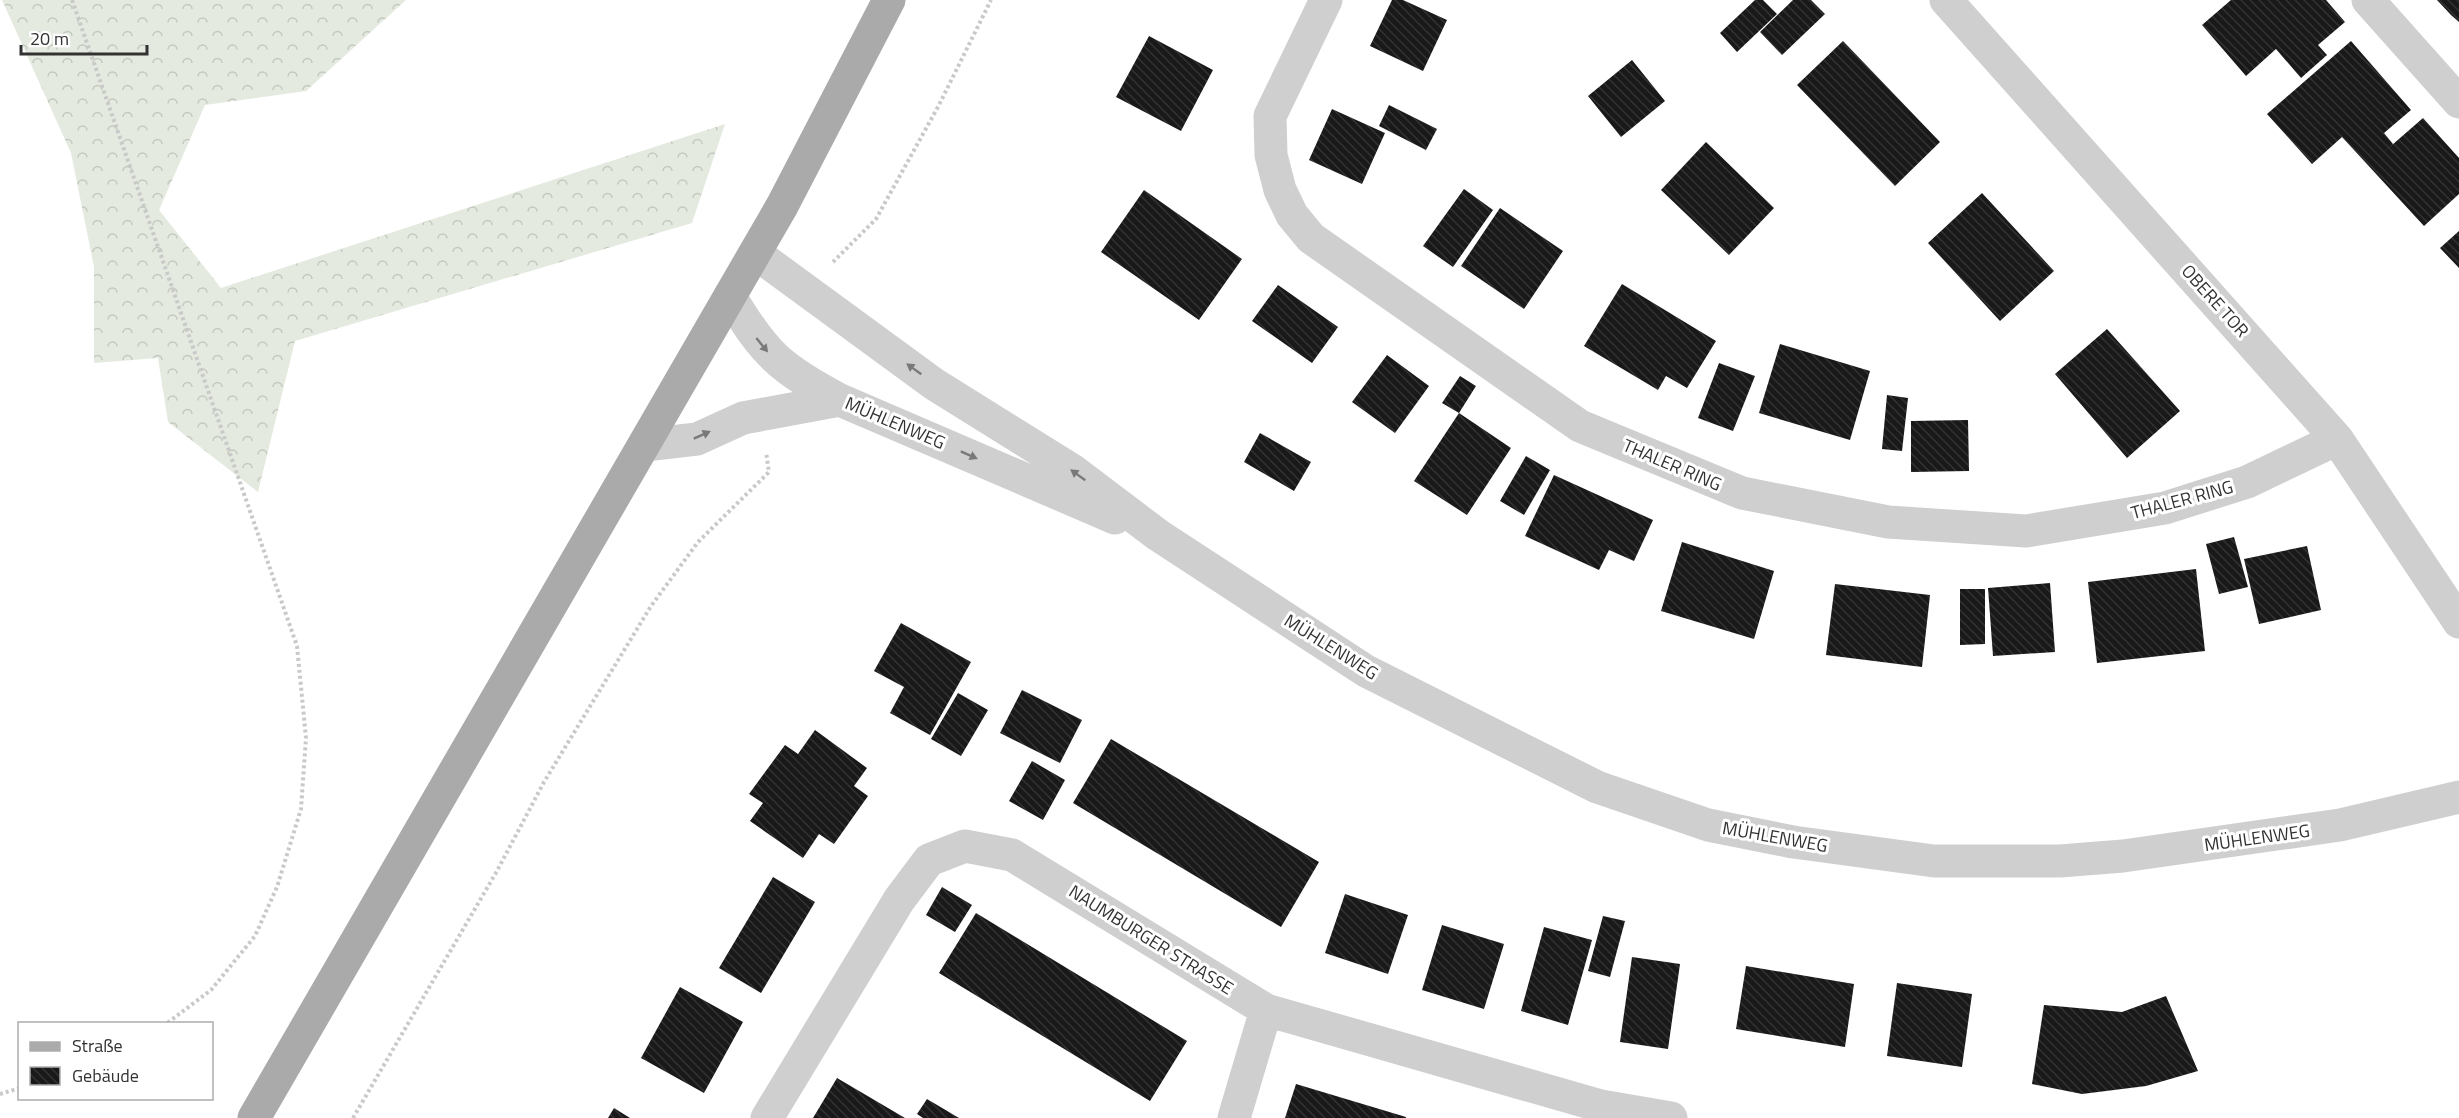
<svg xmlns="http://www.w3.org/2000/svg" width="2459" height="1118" font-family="'Titillium Web',sans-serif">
<defs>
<pattern id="forest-crowns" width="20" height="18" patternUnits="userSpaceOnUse" patternTransform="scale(1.5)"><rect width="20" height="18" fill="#e4eadf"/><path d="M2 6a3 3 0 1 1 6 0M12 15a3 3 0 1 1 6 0" fill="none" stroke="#c4c9c0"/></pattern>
<pattern id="building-back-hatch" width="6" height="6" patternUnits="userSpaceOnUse" patternTransform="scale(1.5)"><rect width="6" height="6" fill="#191919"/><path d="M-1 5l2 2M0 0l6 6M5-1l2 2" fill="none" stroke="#323232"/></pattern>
</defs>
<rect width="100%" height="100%" fill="#fff"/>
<!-- forest -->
<path fill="url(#forest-crowns)" d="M2 0H406L306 91 205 105 159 210 221 288 725 124 692 223 295 341 258 492 168 422 158 358 94 363V267L71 153Z"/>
<!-- building -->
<path fill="url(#building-back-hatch)" d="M1392 0H1403L1447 20 1423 71 1370 46Z
M1755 0H1763L1777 14 1737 52 1720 33Z
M1793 0H1811L1825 14 1782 55 1760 32Z
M2231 0H2326L2345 22 2318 45 2327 55 2301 78 2276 49 2246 76 2202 25Z
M2437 0H2459V22L2451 15Z
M1149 36 1213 70 1181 131 1116 97Z
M1843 41 1940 142 1895 186 1797 85Z
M2351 41 2411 110 2384 133 2393 144 2384 152 2423 118 2459 158V194L2424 226 2342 137 2312 164 2267 114Z
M1632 60 1665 101 1621 137 1588 96Z
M1389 105 1437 129 1426 150 1379 126Z
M1332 109 1385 133 1362 184 1309 160Z
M1706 142 1774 208 1729 255 1661 190Z
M1464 189 1493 210 1453 267 1423 246Z
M1144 190 1242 259 1199 320 1101 252Z
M1982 193 2054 271 2000 321 1928 243Z
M1500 208 1563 251 1524 309 1461 266Z
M2459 231V268L2440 248Z
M1622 284 1716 341 1687 388 1666 376 1658 390 1584 346Z
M1278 285 1338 327 1312 363 1252 321Z
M2107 329 2180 411 2127 458 2055 374Z
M1780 344 1870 371 1850 440 1759 413Z
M1387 355 1429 386 1395 433 1352 402Z
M1719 363 1755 376 1733 431 1698 418Z
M1460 376 1476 386 1459 413 1511 448 1467 515 1414 481 1459 413 1442 403Z
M1887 395 1908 398 1902 451 1882 449Z
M1968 420 1969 471 1911 472V421Z
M1260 433 1311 462 1294 491 1244 462Z
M1526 456 1550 470 1524 515 1500 501Z
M1554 475 1653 520 1634 561 1609 550 1599 570 1525 536Z
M2234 537 2248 587 2219 594 2206 544Z
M1682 542 1774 571 1754 639 1661 611Z
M2307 546 2321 610 2259 624 2244 559Z
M2196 569 2205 651 2097 663 2088 582Z
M2050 583 2055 652 1993 656 1988 588Z
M1835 584 1930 595 1922 667 1826 655Z
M1960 589H1985V644L1960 645Z
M901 623 971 662 930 735 890 713 904 687 874 671Z
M1022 690 1082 720 1060 763 1000 733Z
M958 693 988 710 961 756 931 739Z
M815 730 867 768 854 786 868 796 834 844 819 834 803 858 750 821 763 803 749 794 785 745 798 754Z
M1111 739 1319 862 1281 927 1073 803Z
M1032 761 1065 780 1043 820 1009 801Z
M773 877 815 902 761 993 719 968Z
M942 887 972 905 955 932 926 915Z
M1345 894 1408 915 1388 974 1325 953Z
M976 913 1187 1041 1150 1101 939 973Z
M1603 916 1625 921 1610 977 1588 971Z
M1442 925 1504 944 1484 1009 1422 990Z
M1544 927 1592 940 1568 1025 1521 1011Z
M1632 957 1680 964 1668 1049 1620 1042Z
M1746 966 1854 984 1845 1047 1736 1029Z
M1897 983 1972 994 1962 1067 1887 1056Z
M680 987 743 1022 704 1093 641 1058Z
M2166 996 2198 1071 2146 1086 2082 1094 2032 1084 2044 1005 2122 1012Z
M837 1078 905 1118H813Z
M1296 1084 1406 1117V1118H1285Z
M927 1099 959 1118H923L917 1114Z
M614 1108 630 1118H608Z"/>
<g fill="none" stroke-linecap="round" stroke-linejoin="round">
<!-- path -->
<path stroke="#c9c9c9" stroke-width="4" stroke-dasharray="3 3" stroke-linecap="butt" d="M72 0 297 646 306 738 301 809 277 887 255 936 211 990 166 1024
M833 262 876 219 939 105 991 0
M0 1094 20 1088
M353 1118 497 871 544 782 651 606 698 542 769 472 766 452"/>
<!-- minor -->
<path stroke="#cfcfcf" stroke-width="33" d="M1326 0 1270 116 1271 155 1280 190 1292 215 1311 238 1580 426 1742 493 1888 522 2026 531 2165 508 2247 482 2337 439
M1946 0 2337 439 2459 622
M2368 0 2459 102
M755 253 934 384 1072 470 1158 535 1366 671 1597 787 1708 825 1793 842 1934 861H2060L2123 856 2340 825 2459 797
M730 296C764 354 781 369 840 400L1115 518
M645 445 697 439 743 418 840 400
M767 1118 899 900 929 860 965 846 1012 855 1266 1010 1601 1106 1671 1118
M1234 1118 1266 1010"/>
<!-- major -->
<path stroke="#aaa" stroke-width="33" d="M254 1118 782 206 889 0"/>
</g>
<!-- one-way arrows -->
<defs><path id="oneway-solid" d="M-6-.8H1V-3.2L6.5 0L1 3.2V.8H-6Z" transform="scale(1.5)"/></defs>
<g fill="#797979">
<use href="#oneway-solid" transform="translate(762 345) rotate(51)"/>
<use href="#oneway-solid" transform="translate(914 369) rotate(-144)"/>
<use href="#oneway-solid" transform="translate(702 435) rotate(-24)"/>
<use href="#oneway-solid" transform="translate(969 455) rotate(24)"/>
<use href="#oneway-solid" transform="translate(1078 475) rotate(-144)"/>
</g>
<g text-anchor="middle" stroke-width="6" stroke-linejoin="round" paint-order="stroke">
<!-- street labels -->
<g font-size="18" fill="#323232" stroke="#fff">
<text transform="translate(2215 301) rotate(48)" y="6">OBERE TOR</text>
<text transform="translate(895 423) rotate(23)" y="6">MÜHLENWEG</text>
<text transform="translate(1672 465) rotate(23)" y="6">THALER RING</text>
<text transform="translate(2182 500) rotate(-15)" y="6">THALER RING</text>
<text transform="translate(1331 647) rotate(32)" y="6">MÜHLENWEG</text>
<text transform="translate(1775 837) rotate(10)" y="6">MÜHLENWEG</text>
<text transform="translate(2257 838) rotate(-8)" y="6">MÜHLENWEG</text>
<text transform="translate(1151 940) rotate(32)" y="6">NAUMBURGER STRASSE</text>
</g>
</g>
<!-- legend -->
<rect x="18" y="1022" width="195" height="78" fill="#ffffff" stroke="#adadad" stroke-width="1.5"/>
<rect x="30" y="1042" width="30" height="9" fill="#aaaaaa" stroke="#adadad" stroke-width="1.5"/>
<text x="72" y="1052" font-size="18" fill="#323232">Straße</text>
<rect x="30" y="1067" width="30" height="18" fill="url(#building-back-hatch)" stroke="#adadad" stroke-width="1.5"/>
<text x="72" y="1082" font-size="18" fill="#323232">Gebäude</text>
<!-- scale -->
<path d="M21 45v9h126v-9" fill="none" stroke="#323232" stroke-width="3"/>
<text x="30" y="45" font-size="18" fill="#323232" stroke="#ffffff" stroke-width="4.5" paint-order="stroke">20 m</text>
</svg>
